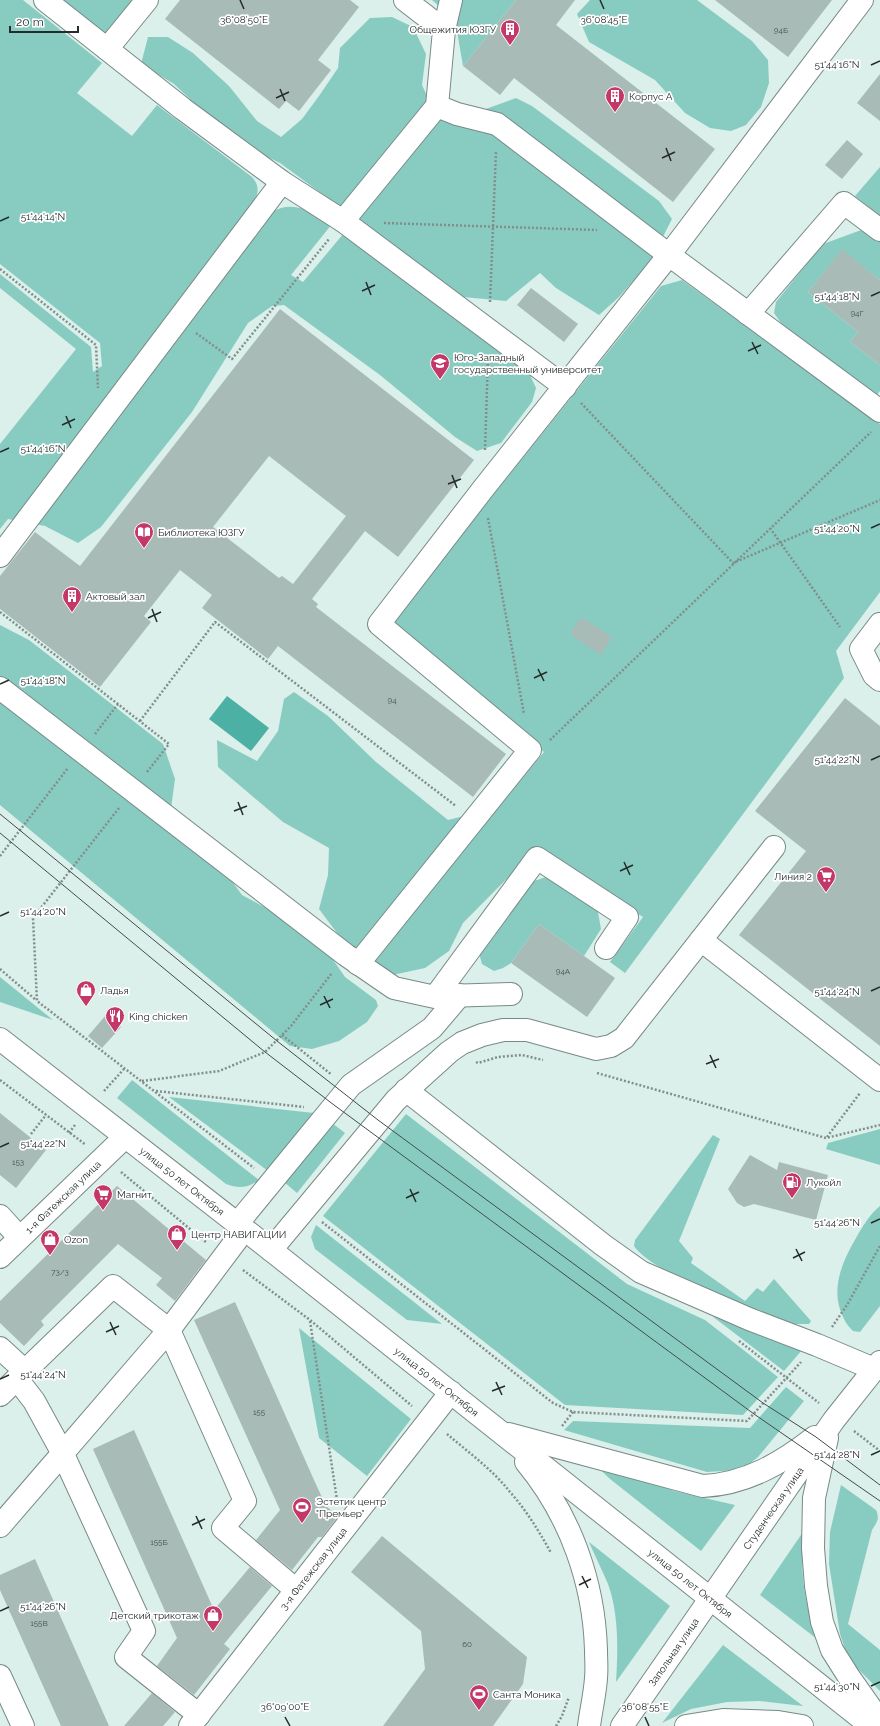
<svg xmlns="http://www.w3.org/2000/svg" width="880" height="1726" font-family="Raleway,sans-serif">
<rect width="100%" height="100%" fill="#dbefeb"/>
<!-- green -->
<path fill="#88ccc1" d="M0 0H23L102 63 77 93 132 136 157 105 252 177C258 184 259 189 256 198L270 213C292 199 312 211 332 224L291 275 303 282 344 233 530 375 536 388 532 402 501 443 477 451 455 437 380 375 284 305 272 306 248 323 192 412 101 527 78 543 45 526 8 519 0 529V444L76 349 0 288V274L91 347 93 372 102 366 100 343 0 264Z
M58 0H139L107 40Z
M432 0H516L463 66 455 20Z
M590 0H697L752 41 768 60 769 83 761 107 746 125 731 131 710 128 685 113 655 80 589 42 577 14Z
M392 17 413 27 426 54 422 85 428 98 450 122 516 98 532 106 659 201 672 219 650 262 619 297 599 315 556 288 540 273 506 301 463 297 280 163 253 150 209 117 174 84 141 64 148 37H168L193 53 229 86 257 121 281 137 302 119 319 96 338 68 340 48 370 18Z
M880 167V216L855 196Z
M864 229 880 241V280L842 250 808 292 858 332 850 342 880 365V391L876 396 781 323 774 313 776 302 823 244Z
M682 280 880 424V592L836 651 844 678 625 973 610 962 643 917 542 855 539 846 463 923 449 951 425 968 388 976 362 958 337 933 319 909 328 875 329 848 283 822 218 767 217 740 257 761 278 731 284 699 294 692 328 716 376 762 448 820 499 807 544 752 401 637 393 627 394 618 661 286Z
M0 625 29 640 163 744 175 779 169 823 218 862 242 895 316 935 345 977 376 1000 378 1006 367 1022 339 1041 312 1049 290 1046 0 805Z
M546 877 597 907 601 929 584 956 539 924 511 963 503 968 494 971 482 964 479 953 531 882Z
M0 977 53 1020 0 1002Z
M132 1080 259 1180C247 1188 239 1189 226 1184L117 1098Z
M169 1097 314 1113 268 1171Z
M406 1114 627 1284 705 1320 778 1377 743 1415 565 1405 323 1216Z
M332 1123 345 1133 297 1193 284 1182Z
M880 1129V1165L826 1149 828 1143Z
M713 1135 720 1139 679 1241 693 1258 691 1263 745 1301 757 1288 763 1292 774 1279 811 1321 809 1324H795C759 1310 653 1275 634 1246L635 1240Z
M880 1206V1306L860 1332 853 1331C850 1328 846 1324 844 1319 829 1291 842 1262 856 1238 863 1226 869 1215 880 1206Z
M316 1225 442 1324 407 1320 315 1249 311 1237Z
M712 1316 802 1350 784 1371Z
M299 1328 411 1419 367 1476 319 1438Z
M786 1387 804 1401 758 1457 748 1465 737 1470 707 1472 564 1430 573 1421 750 1428Z
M588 1458 674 1491 735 1505 701 1551 610 1479Z
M841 1485 876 1510C880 1519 877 1522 872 1530L848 1624 880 1650V1691L856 1667 846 1652 840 1634 829 1564 830 1532Z
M803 1532C800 1575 804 1599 817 1639L760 1595Z
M589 1542 670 1606 616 1682C618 1651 619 1614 608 1584 602 1570 595 1556 589 1542Z
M723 1645 803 1706 759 1701 727 1702 691 1709 662 1723Z"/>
<!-- water -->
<path fill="#4db0a4" d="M227 696 269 728 251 751 209 719Z"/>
<!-- building -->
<path fill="#a8bbb7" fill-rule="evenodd" d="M180 0H350L359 7 318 60 331 70 299 111 286 101 279 109 165 19Z
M516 0H575L556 25 715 149 673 202 514 78 500 95 463 66Z
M715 0H832L788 57Z
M880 74V121L857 103Z
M847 140 863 154 842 179 825 165Z
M842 249 880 280V365L850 342 858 332 808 292Z
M531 288 578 324 564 342 517 305Z
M280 309 474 460 398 557 365 531 312 599 318 604 316 607 506 754 473 797 278 646 268 659 202 608 212 595 180 570 144 616 151 622 100 687 0 609V576L35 532 80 566ZM269 456 346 516 293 584 282 576 279 578 213 527Z
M581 617 612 637 601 655 570 634Z
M845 698 880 726V1046L739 935 806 851 755 811Z
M539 924 615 978 587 1017 511 963Z
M106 1015 121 1027 102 1048 88 1036Z
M0 1113 46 1150 16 1188 0 1175Z
M750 1155 777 1170 779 1162 828 1175 816 1220 754 1204 744 1207 737 1203 728 1189Z
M117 1186 206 1260 175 1301 156 1285 162 1278 118 1244 41 1321 44 1325 24 1346 0 1323V1301Z
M235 1302 314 1480 326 1506 332 1511 336 1519 322 1537H318L292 1570 256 1540 280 1510 194 1320Z
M134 1430 214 1610 250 1567 272 1586 224 1644 230 1649 194 1695 157 1666 177 1638 93 1449Z
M382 1536 527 1657 523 1684 493 1726H383L425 1669 421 1631 351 1572Z
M35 1559 109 1726H61L0 1590V1575Z
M152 1693 175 1712 163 1726H124Z"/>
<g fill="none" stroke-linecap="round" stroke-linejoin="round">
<defs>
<g id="minor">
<path d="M45 0 183 109 282 182 343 221 565 387"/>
<path d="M444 30 451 0"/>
<path d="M107 49 147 0"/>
<path d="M437 106 457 114 497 124 669 255 880 411"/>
<path d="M343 221 437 106 444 30 405 0"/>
<path d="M748 314 844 203 880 230"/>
<path d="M0 556 282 182"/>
<path d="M880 624 861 649 874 675 880 680"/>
<path d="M0 688 346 955 394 988 435 997 537 858 627 917 606 948"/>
<path d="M701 940 880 1080"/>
<path d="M358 964 530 750 379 624 483 489 669 255 862 0"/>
<path d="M446 996 511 994"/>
<path d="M406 1090 603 1245 641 1272 749 1319 817 1345 874 1369"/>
<path d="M0 1216 19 1237"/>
<path d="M237 1224 351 1085 432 1028 460 995"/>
<path d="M271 1250 396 1100 449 1052 462 1043 482 1035 503 1030H527L596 1049 611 1046 624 1038 774 847"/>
<path id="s1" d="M0 1257 125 1137"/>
<path d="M0 1348 25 1371 113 1286 169 1330 244 1230"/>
<path d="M17 1379 34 1401 62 1452 144 1631 126 1657 199 1715"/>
<path d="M0 1395 25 1371"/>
<path d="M0 1526 169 1330 245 1501 223 1528 296 1590"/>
<path d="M0 1676 23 1726"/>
<path id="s2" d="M190 1726 451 1392"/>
</g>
<g id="major">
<path id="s3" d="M0 1039 271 1250 871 1726"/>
<path d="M509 1434 703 1486C746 1484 782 1463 815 1437"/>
<path d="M827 1438 814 1498 813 1548 816 1586 822 1622 832 1650 849 1677 880 1721"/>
<path d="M526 1462C570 1515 594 1582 596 1650 596 1659 597 1669 596 1678 595 1694 591 1710 589 1726"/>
<path id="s4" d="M622 1726 834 1420 880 1362"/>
<path d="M686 1726 723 1720 778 1722 802 1726"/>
</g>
</defs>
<!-- minor casing -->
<use href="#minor" stroke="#788a87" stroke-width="24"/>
<!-- major casing -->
<use href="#major" stroke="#788a87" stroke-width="24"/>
<!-- path -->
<path stroke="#818f8c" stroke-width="2.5" stroke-dasharray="2 2" stroke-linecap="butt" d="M384 223 597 230
M0 269 96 345 98 388
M490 302 496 151
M196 333 232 359 329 239
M581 403 733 563 880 500
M485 450 488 357
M488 518 524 714
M770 528 840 627
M0 612 169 744 147 772
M140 721 215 622 456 806
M95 734 118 704
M550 740 871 432
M119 808 33 918 37 1001 254 1168
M0 856 68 768
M0 969 36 1000
M282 1035 332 1075
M476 1062 478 1063 498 1057 522 1055 543 1060
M597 1073 826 1138 880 1125
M0 1080 86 1145
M142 1081 219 1071 265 1052 291 1026 332 973
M104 1091 124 1069
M156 1091 304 1107
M69 1133 75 1125
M31 1134 46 1115
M827 1137 860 1093
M121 1172 207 1243
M322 1222 553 1403 573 1412 747 1421 801 1362
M243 1270 310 1320 412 1406
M310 1321 337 1500
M832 1327 847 1305 880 1246
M739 1341 819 1403
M562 1426 573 1412
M854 1431 880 1451
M447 1434C468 1452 493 1470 510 1492 526 1510 539 1531 551 1553
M556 1726 562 1716 569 1697"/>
<!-- minor -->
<use href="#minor" stroke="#fff" stroke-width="22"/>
<!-- major -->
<use href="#major" stroke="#fff" stroke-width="22"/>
<!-- tram -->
<path stroke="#434d4b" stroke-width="1" d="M0 814 277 1041 378 1120 763 1403 816 1437 880 1485
M0 833 265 1052 334 1105 754 1414 880 1501"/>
</g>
<!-- ticks -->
<path fill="none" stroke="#242b2a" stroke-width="1.5" d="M240 0 244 9M600 0 604 9M871 65 880 61M280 89 285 101M276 98 289 92M666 148 671 161M662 158 675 152M0 221 9 217M366 282 371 295M362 291 375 285M871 296 880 292M752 342 758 354M748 351 761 345M66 416 71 428M62 425 75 419M0 452 9 448M452 475 457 488M448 484 461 479M871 528 880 524M152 609 157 622M148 618 161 612M538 669 544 681M534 678 547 672M0 684 9 680M871 760 880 756M238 802 243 815M234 811 247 806M624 862 630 875M620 871 633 865M0 916 9 912M871 991 880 987M324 996 330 1008M320 1005 333 999M710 1055 716 1068M706 1064 719 1059M0 1147 9 1143M410 1189 416 1202M406 1198 419 1192M871 1223 880 1219M796 1249 802 1261M793 1258 805 1252M110 1322 116 1335M106 1332 119 1326M0 1379 9 1375M496 1382 502 1395M492 1391 505 1386M871 1455 880 1451M196 1516 202 1529M192 1525 205 1519M582 1576 588 1588M579 1585 591 1579M0 1611 9 1607M871 1686 880 1682M285 1717 290 1726M645 1717 649 1726"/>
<!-- icons -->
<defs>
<symbol id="building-pin" viewBox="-11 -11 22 30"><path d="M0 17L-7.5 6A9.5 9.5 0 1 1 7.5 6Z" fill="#c43868" stroke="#fff"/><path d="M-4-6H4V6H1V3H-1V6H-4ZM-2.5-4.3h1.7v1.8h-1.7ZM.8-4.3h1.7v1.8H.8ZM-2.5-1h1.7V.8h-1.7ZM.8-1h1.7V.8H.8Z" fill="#fff"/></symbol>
<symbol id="university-pin" viewBox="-11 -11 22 30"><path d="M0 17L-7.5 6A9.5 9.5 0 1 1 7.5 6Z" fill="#c43868" stroke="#fff"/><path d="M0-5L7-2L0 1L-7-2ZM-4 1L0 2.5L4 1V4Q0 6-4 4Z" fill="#fff"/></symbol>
<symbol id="library-pin" viewBox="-11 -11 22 30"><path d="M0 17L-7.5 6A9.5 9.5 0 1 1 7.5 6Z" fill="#c43868" stroke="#fff"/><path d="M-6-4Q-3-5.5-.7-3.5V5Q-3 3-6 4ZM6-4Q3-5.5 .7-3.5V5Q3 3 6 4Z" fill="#fff"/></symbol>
<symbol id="supermarket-pin" viewBox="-11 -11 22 30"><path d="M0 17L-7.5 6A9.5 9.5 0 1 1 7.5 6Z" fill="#c43868" stroke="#fff"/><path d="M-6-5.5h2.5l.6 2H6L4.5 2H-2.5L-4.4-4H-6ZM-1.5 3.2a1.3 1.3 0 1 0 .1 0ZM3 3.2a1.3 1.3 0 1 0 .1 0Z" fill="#fff"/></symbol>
<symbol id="shop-pin" viewBox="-11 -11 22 30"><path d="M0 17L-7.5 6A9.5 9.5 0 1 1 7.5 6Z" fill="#c43868" stroke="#fff"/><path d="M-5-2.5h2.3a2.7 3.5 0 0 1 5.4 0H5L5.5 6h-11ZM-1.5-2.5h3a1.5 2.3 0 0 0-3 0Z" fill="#fff"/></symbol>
<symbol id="restaurant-pin" viewBox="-11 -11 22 30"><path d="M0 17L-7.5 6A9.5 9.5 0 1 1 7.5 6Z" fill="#c43868" stroke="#fff"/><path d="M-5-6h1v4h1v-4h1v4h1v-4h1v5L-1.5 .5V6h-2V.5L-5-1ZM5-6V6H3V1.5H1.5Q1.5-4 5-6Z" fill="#fff"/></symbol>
<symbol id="fuel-pin" viewBox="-11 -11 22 30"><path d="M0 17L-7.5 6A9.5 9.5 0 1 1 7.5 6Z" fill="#c43868" stroke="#fff"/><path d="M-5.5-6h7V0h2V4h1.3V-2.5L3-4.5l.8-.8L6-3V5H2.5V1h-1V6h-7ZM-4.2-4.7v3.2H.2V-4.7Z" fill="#fff"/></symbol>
<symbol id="stadium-pin" viewBox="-11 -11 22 30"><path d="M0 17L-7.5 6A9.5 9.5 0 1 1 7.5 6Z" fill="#c43868" stroke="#fff"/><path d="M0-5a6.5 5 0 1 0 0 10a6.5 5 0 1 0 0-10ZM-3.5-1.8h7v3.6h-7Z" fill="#fff"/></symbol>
</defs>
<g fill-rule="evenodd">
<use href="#building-pin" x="499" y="18" width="22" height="30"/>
<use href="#building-pin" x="604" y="85" width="22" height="30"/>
<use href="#university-pin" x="429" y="352" width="22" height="30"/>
<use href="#library-pin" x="133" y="521" width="22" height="30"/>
<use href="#building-pin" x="61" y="585" width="22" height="30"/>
<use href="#supermarket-pin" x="815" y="865" width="22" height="30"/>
<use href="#shop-pin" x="75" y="979" width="22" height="30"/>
<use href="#restaurant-pin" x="104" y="1005" width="22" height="30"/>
<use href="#fuel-pin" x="781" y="1171" width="22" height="30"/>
<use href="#supermarket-pin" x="92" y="1183" width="22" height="30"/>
<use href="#shop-pin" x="166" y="1223" width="22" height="30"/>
<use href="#shop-pin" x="39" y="1228" width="22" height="30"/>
<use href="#stadium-pin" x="291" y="1496" width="22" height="30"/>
<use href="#shop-pin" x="202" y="1604" width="22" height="30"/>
<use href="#stadium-pin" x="468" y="1683" width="22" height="30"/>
</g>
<g text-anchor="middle" stroke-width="3.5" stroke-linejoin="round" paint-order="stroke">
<!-- number labels -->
<g font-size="8" fill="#454f4d">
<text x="781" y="33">94Б</text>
<text x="857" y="316">94Г</text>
<text x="392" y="703">94</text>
<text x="563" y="974">94А</text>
<text x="18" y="1165">153</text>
<text x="60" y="1275">73/3</text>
<text x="259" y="1415">155</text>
<text x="159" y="1545">155Б</text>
<text x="39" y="1626">155В</text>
<text x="467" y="1647">60</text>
</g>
<!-- poi labels -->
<g font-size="10" fill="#242b2a" stroke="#fff" text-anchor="start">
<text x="496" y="33" text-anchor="end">Общежития ЮЗГУ</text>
<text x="629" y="100">Корпус А</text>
<text x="454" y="361">Юго-Западный<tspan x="454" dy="12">государственный университет</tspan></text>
<text x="158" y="536">Библиотека ЮЗГУ</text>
<text x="86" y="600">Актовый зал</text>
<text x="812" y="880" text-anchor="end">Линия 2</text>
<text x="100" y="994">Ладья</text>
<text x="129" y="1020">King chicken</text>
<text x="806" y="1186">Лукойл</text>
<text x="117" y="1198">Магнит</text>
<text x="191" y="1238">Центр НАВИГАЦИИ</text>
<text x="64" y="1243">Ozon</text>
<text x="316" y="1505">Эстетик центр<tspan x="316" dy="12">"Премьер"</tspan></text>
<text x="199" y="1619" text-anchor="end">Детский трикотаж</text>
<text x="493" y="1698">Санта Моника</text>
</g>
<!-- street labels -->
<g font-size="10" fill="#242b2a" stroke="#fff">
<text dy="4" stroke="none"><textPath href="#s3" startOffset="231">улица 50 лет Октября</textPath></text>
<text dy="4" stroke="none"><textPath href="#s1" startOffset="87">1-я Фатежская улица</textPath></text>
<text dy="4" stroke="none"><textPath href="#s3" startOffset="555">улица 50 лет Октября</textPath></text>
<text dy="4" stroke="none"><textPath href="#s4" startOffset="265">Студенческая улица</textPath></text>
<text dy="4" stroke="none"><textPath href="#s2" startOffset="200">3-я Фатежская улица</textPath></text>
<text dy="4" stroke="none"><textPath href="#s3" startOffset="879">улица 50 лет Октября</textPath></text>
<text dy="4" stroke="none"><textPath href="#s4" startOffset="90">Запольная улица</textPath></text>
</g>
</g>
<g font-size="10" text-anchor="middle" fill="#242b2a" stroke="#fff" stroke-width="3.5" stroke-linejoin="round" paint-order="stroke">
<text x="244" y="23">36°08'50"E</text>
<text x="604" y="23">36°08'45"E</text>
<text x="837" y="68">51°44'16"N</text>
<text x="43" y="220">51°44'14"N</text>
<text x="837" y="300">51°44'18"N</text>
<text x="43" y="452">51°44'16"N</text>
<text x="837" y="532">51°44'20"N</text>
<text x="43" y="684">51°44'18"N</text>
<text x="837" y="763">51°44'22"N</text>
<text x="43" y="915">51°44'20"N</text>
<text x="837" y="995">51°44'24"N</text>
<text x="43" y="1147">51°44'22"N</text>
<text x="837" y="1226">51°44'26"N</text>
<text x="43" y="1378">51°44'24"N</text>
<text x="837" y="1458">51°44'28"N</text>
<text x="43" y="1610">51°44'26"N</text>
<text x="837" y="1690">51°44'30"N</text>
<text x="285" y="1710">36°09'00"E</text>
<text x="645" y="1710">36°08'55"E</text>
</g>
<!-- scale -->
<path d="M10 26v6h68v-6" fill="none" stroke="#242b2a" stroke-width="2"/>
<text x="16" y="26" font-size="12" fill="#242b2a" stroke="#ffffff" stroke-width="3" paint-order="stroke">20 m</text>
</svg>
